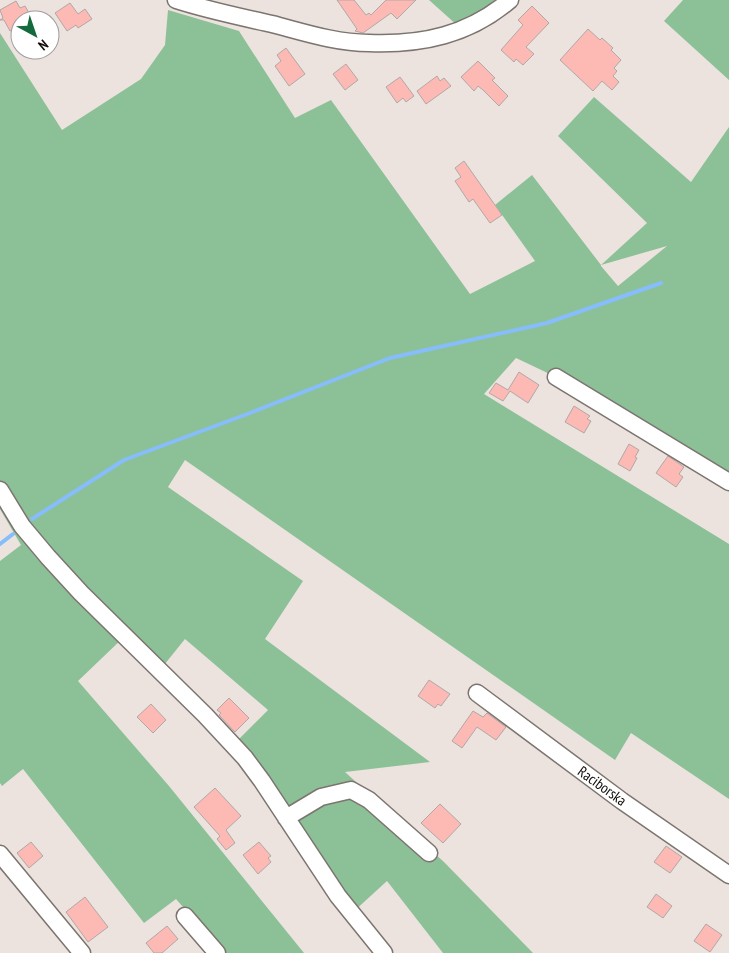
<svg xmlns="http://www.w3.org/2000/svg" width="729" height="953" font-family="'PT Sans Narrow',sans-serif">
<rect width="100%" height="100%" fill="#ece3de"/>
<!-- green -->
<path fill="#8cc198" fill-rule="evenodd" d="M429 0H494L497 3 458 26Z
M683 0H729V80L664 21Z
M168 10 239 31 295 118 331 100 470 294 535 261 495 205 532 175 601 265 647 223 558 136 594 97 691 182 729 127V482L556 377 516 358 484 394 729 544V799L631 733 615 760 185 460 168 487 303 581 265 639 430 762 345 772 444 862 533 953H443L387 881 352 913 233 745 268 710 185 639 160 670 125 636 78 681 169 786 304 953H223L176 899 144 923 23 769 2 786 0 783V561L21 545 0 509V33L62 130 141 79 165 45ZM667 246 618 286 601 266V265Z"/>
<g fill="none" stroke-linecap="round" stroke-linejoin="round">
<!-- stream -->
<path stroke="#86bdfa" stroke-width="4" d="M32 519 124 460 250 413 390 358 547 323 661 283
M0 544 13 534"/>
</g>
<!-- building -->
<path fill="#fdbab5" stroke="#b1a7a6" d="M337 0H354L366 15 369 13 371 15 386 0H416L397 19 391 13 363 33 355 31 357 29Z
M16 1 20 8 25 6 33 20H20V26L10 31 4 20H0L3 18 0 10Z
M70 3 78 14 85 9 92 19 78 28 76 25 67 31 55 13Z
M532 6 549 23 526 47 534 54 523 65 516 59 514 62 501 50 523 25 518 20Z
M588 29 600 40 602 38 613 48 611 50 621 60 614 68 617 71 613 76 619 82 612 90 602 81 593 91 560 60Z
M286 48 305 74 289 86 275 66 281 61 277 55Z
M478 61 495 78 492 80 508 96 499 106 483 90 478 86 474 91 461 77Z
M346 64 358 80 345 90 333 74Z
M437 76 440 81 444 78 451 86 426 104 417 91Z
M400 77 414 96 406 102 403 98 397 103 386 87Z
M464 161 502 215 490 223 473 199 469 202 455 181 461 177 455 168Z
M519 372 539 385 528 403 510 391 503 401 489 393 496 383 508 390Z
M574 406 590 416 587 419 591 421 584 433 565 422Z
M629 444 639 450 635 457 637 458 630 471 618 464Z
M668 456 684 467 679 474 683 477 676 487 656 473Z
M429 680 450 694 441 706 438 704 435 708 418 696Z
M229 698 249 718 235 732 219 715 221 713 217 710Z
M151 704 166 720 153 733 137 717Z
M473 711 483 717 487 713 506 727 496 740 477 727 462 748 452 741Z
M215 788 241 816 226 830 235 843 226 850 217 839 220 836 194 807Z
M440 804 461 824 443 843 421 823Z
M31 842 43 856 29 868 17 853Z
M259 842 271 856 268 858 271 862 258 874 243 855Z
M666 846 682 857 670 873 654 862Z
M656 894 672 906 663 918 647 907Z
M85 897 108 927 88 942 66 912Z
M706 924 722 935 710 952 694 941Z
M167 926 178 939 162 953H154L146 943Z"/>
<g fill="none" stroke-linecap="round" stroke-linejoin="round">
<defs>
<path id="minor" d="M176 0C207 10 240 17 272 24 303 32 336 43 369 43 422 45 469 35 510 0
M556 377 729 482
M0 490 22 526 48 557 81 593 205 715 245 758 262 781 338 896 384 953
M477 693 622 801 729 875
M286 818 321 797 351 790 369 800 429 853
M0 854 82 953
M185 916 217 953"/>
</defs>
<!-- minor casing -->
<use href="#minor" stroke="#7c746f" stroke-width="19"/>
<!-- minor -->
<use href="#minor" stroke="#fff" stroke-width="16"/>
</g>
<g text-anchor="middle" stroke-width="4" stroke-linejoin="round" paint-order="stroke">
<!-- street labels -->
<g font-size="15" fill="#0f0c0a" stroke="#fff">
<text transform="translate(602 786) rotate(36)" y="5">Raciborska</text>
</g>
</g>
<!-- north arrow -->
<g transform="translate(35 35) rotate(140)"><circle r="24" fill="#ffffff" stroke="#9f9e9d"/>
<path d="M0-4L9 19L0 12L-9 19Z" fill="#136a3c"/>
<text y="-8" font-size="14" font-weight="bold" text-anchor="middle" fill="#0f0c0a">N</text>
</g>
</svg>
